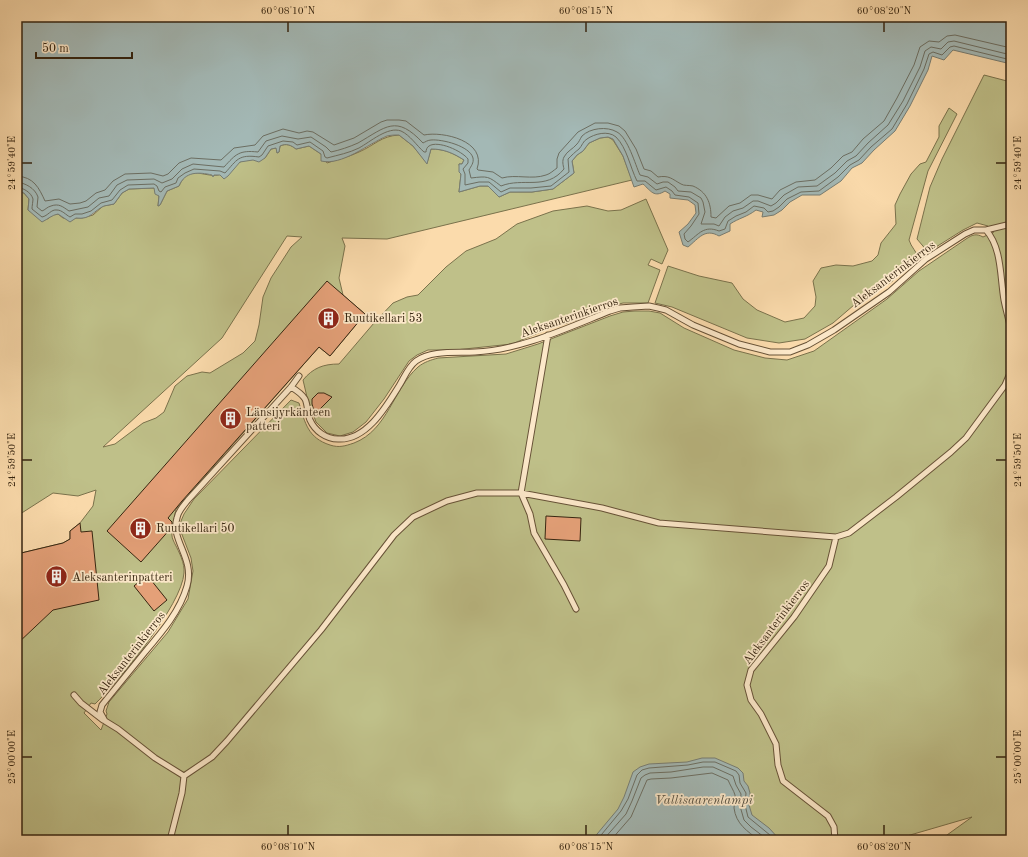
<svg xmlns="http://www.w3.org/2000/svg" width="1028" height="857" font-family="'Old Standard TT',serif">
<rect width="100%" height="100%" fill="#fbdbac"/>
<filter id="stains"><feTurbulence type="fractalNoise" baseFrequency=".005" numOctaves="4"/><feColorMatrix values="0 0 0 0 .2 0 0 0 0 .09 0 0 0 0 .02 0 0 0 .5 -.17"/></filter>
<radialGradient id="worn" r=".72"><stop offset=".6" stop-color="#630" stop-opacity="0"/><stop offset="1" stop-color="#630" stop-opacity=".3"/></radialGradient>
<!-- green -->
<path fill="#bfc089" stroke="#7a724c" fill-rule="evenodd" d="M984 75 1007 81 1008 77H1011V840H940L972 817 893 840H17V554L63 543 70 539V531L80 523 93 506 96 490 78 496 53 493 17 516V191L24 193 29 199 28 210 48 219 53 214H58L63 218H82L93 215 103 206 114 204 122 193 129 189 154 188 159 196 158 206 160 205 167 191 179 186C189 162 207 180 221 174 228 172 233 166 240 162 244 160 259 159 265 158L271 149 277 148V153L279 152 280 146C286 143 291 145 296 149L309 146 321 154 327 163C338 159 349 157 359 152 375 145 381 136 399 135L413 146 427 163 431 149C444 149 453 153 464 160L462 164H459L461 174 459 192 480 186H488L499 197 510 192H532L553 189 574 173 572 161 577 155 583 151 589 143 600 138 608 137 613 140 623 156 632 180 387 239 342 238 345 246 339 278 343 295 365 314 330 356 319 347 176 509C175 515 171 531 172 536 172 538 174 542 175 544 179 552 185 563 184 573 182 605 119 681 95 704L91 703 84 713 101 730 107 714 106 711 109 702 168 632 188 599 193 571 191 558 181 532V521L184 514 194 499 291 400 299 403C305 423 308 438 330 445 339 448 345 446 354 443 388 430 393 389 418 367 424 362 431 360 438 358L506 354 538 344 610 316 623 312 635 311H649L660 313 684 328 734 350 765 358 787 360 814 351 887 299 919 271 966 239C972 235 976 233 983 237L994 232 988 226 977 223 963 230 928 252 917 239 930 187 942 159ZM287 236 302 237 291 247 271 278 263 297 259 325 255 341 243 353 210 373 202 372 187 376 175 386 164 412 156 418 143 423 115 444 103 447 222 338Z
M949 108 957 114 928 171 909 240C911 247 917 252 919 259L890 283 854 305 833 323 805 339 779 343 747 338 672 307 655 303 668 266 699 276 732 283 743 299 757 310 785 322 804 318 815 306 816 297 813 281 821 268 836 265 853 266 872 261 878 255 881 243 896 224 895 205 900 194 911 174 920 164 926 162 939 137V126Z
M646 199 668 250 662 264 651 259 648 265 660 270 648 303H623L603 308 580 319 548 329 512 344 455 350H428L417 355 409 361 384 399 366 422 353 432 340 436 327 433 316 422 307 397 303 380C313 368 323 364 339 364L374 323 393 303 407 297 418 295 446 267 466 251 496 239 517 224 553 211 587 206 608 211 621 210Z"/>
<!-- water -->
<path fill="#a3b8b5" stroke="#777d73" d="M17 17H1011V64L953 50 944 60 932 56 928 70 910 106 895 131 874 150 862 163 852 168 841 181 820 195H802L790 202 782 210 774 215 762 217 763 212 756 210C747 217 739 218 730 224V231L719 236C705 228 699 238 688 247L683 245 679 232 688 224 696 213 695 205 688 200 670 198V194L665 191C654 198 651 191 643 184L634 187 623 156 613 139 608 137 600 138 589 143 583 151 577 155 572 161 574 173 553 189 532 192H510L499 197 488 186H480L459 192 461 174 459 172V164H462L464 160C453 153 444 149 431 149L427 164 413 146 399 135C395 135 391 135 387 136 368 144 342 166 321 161V154L309 146 296 149C291 145 286 143 280 146L279 152 277 153 276 148 271 149 265 158 259 162 253 160 240 162 228 176 224 179 220 175H214L213 177 212 175C199 172 185 171 179 186L167 191 160 205 158 206 159 196 155 194 154 188 129 189 122 193 114 204C111 205 107 205 104 206 93 211 91 220 76 218L70 222 58 214C52 215 48 219 42 222L28 210 29 199 24 193 17 191Z
M702 758H715L738 768 743 773 744 781 748 786 750 793 749 805 752 815 769 828 780 840H592L618 809 624 797 633 772 640 767 649 764 687 762Z"/>
<g fill="none" stroke-linecap="round" stroke-linejoin="round">
<!-- shore -->
<path stroke="#6c6e62" stroke-width="1" d="M17 176C34 177 39 188 45 201L59 199 70 204 80 203 86 201 96 193 105 190 113 181 125 174 151 173 163 176 168 174 179 163 191 158 221 160 234 148 255 145 263 136 283 129 299 133 307 131 313 132 334 145 354 138 381 122 387 120H399L406 121 424 135C443 131 487 141 477 169L478 170 493 172 502 178C516 174 532 180 546 175 550 174 554 170 557 168V159L559 153 578 132 595 123H608L619 126 625 131 636 149 644 169 651 171 658 177C669 175 672 179 681 184 684 186 689 185 693 186 707 192 711 203 711 217L716 218 729 206 740 203 751 195H758L772 199 780 190 796 182 815 180 831 168 843 156 852 152 863 139 884 121 897 98 914 65 920 47 929 41 939 42 947 36 955 35 1011 48
M17 182C25 183 35 188 38 197 38 200 37 204 37 207L42 211C45 210 47 207 51 206 59 203 63 207 69 211L88 207 99 198 109 196 117 185 127 180 154 179 162 183 172 179 182 169 193 164 224 167C236 154 239 150 258 152L266 141 282 136 298 139 311 137 326 147 331 152C340 150 349 147 358 143 386 127 396 114 423 143 425 142 428 140 431 140 442 139 470 146 473 158 474 163 471 166 469 170L471 178C488 176 488 176 501 186 523 177 546 191 564 169 563 165 562 161 564 157 567 151 573 149 577 144 579 142 580 139 582 136 590 128 607 126 617 132 628 138 635 164 640 175L648 177 657 184 663 182H668L675 187 678 191 691 192 701 198 703 202 705 212 701 224H714L719 226 725 217 733 211 743 208 753 201H758L771 206 776 203 784 195 798 187 817 186 835 173 847 161 856 156 868 143 888 125 903 101 920 67 925 51 931 47 941 49 948 42 954 41 1011 55
M17 187C23 188 31 192 33 199 33 201 32 206 32 209L42 217C48 216 51 209 57 210 62 210 66 215 70 217L75 214H82L91 211 101 203 112 200 120 190 128 185 154 184 157 186 159 191 161 192 165 187 176 183 178 178 185 173 194 169 220 171 225 173C237 160 238 154 259 157L262 155 268 146 283 141 293 142 297 145 310 142 323 151 325 157 327 158C338 155 349 153 359 148 370 142 388 126 401 131 410 135 417 146 424 152H426C426 150 427 147 429 146 438 140 462 151 468 159V163L463 169 465 174V185L479 182H489L501 192 510 188H531L551 186 569 172 568 159C572 155 575 152 579 149 582 146 583 141 587 139 594 134 608 130 616 137 627 148 630 167 637 181H645L656 190 666 187 672 191 675 195 689 197 698 203 699 214 691 226 684 234 685 239 688 242C699 234 704 225 719 231L725 229 728 221 736 216 746 212 754 206 764 208 768 212 773 211 779 207 787 199 801 192 819 191 838 177 850 165 859 160 871 147 892 129 907 104 924 69 929 54 933 52 942 55 950 47 954 46 1011 60
M597 840 621 811 628 799 637 775 642 770 649 768 688 765 703 762H715L736 771 739 775 740 783 746 793 745 805 748 817 776 840
M603 840 626 814 632 801 641 778 645 775 650 773 671 772 703 767H713L733 776 736 785 741 794 740 806 744 820 751 827 768 840
M611 840 631 817 647 780 651 779 671 778 712 773 728 780C730 785 734 791 735 795 736 799 734 804 734 808 736 824 747 831 759 840"/>
<!-- ferry -->
<path stroke="#575142" stroke-width="1" stroke-dasharray="5 4" stroke-linecap="butt" d="M1002 17 1011 20"/>
</g>
<!-- building -->
<path fill="#e4a078" stroke="#362510" d="M327 281 365 314 330 356 319 347 182 501 168 518 172 522V527L141 562 107 531Z
M318 393H324L332 397 315 414 312 404V399Z
M546 516 581 518 580 541 545 539Z
M80 523 81 532 92 531 99 600 53 610 17 644V554L63 543 70 539V531Z
M147 575 167 600 154 611 134 586Z"/>
<g fill="none" stroke-linecap="round" stroke-linejoin="round">
<defs>
<path id="lane" d="M986 230 1011 224
M548 335 521 493 530 514 534 533 564 585 576 609
M291 387C296 390 302 394 305 399 308 405 307 413 310 420 315 431 326 439 338 439 366 441 386 407 399 386 404 378 408 367 416 361 431 350 456 353 475 352 521 350 567 328 610 311L620 308 633 307 649 306 658 308 666 310 693 325 739 344 770 352H790L808 345 834 330 889 292 926 259 965 234 974 230H986C1002 248 1000 277 1004 300 1006 310 1009 320 1011 331
M74 695 81 703 103 720
M184 776 212 757 227 741 321 630 394 535 413 517 447 501 477 493H521L602 508 659 523 836 537
M184 776 155 758 118 729 105 721 100 712 102 705 106 700C119 684 132 668 145 652 162 632 180 611 187 586 195 558 170 540 177 518 178 511 184 505 188 500L291 387 299 376
M170 840 182 793 184 776
M835 840 834 827 828 816 783 781 778 765 776 744 761 714 751 700 747 685 751 670 794 617 829 566 836 537 849 533 896 497 951 452 966 438 1005 385 1011 371"/>
</defs>
<!-- lane casing -->
<use href="#lane" stroke="#675237" stroke-width="7"/>
<!-- lane -->
<use href="#lane" stroke="#fce8c9" stroke-width="5"/>
</g>
<!-- ticks -->
<path fill="none" stroke="#362510" stroke-width="1.5" d="M288 22V32M586 22V32M884 22V32M22 163H32M996 163H1006M22 460H32M996 460H1006M22 757H32M996 757H1006M288 825V835M586 825V835M884 825V835"/>
<!-- icons -->
<defs>
<symbol id="building-disc" viewBox="-11 -11 22 22"><circle r="9.5" fill="#8f2418" stroke="#fce8c9"/><path d="M-4-6H4V6H1V3H-1V6H-4ZM-2.5-4.3h1.7v1.8h-1.7ZM.8-4.3h1.7v1.8H.8ZM-2.5-1h1.7V.8h-1.7ZM.8-1h1.7V.8H.8Z" fill="#fff"/></symbol>
</defs>
<g fill-rule="evenodd">
<use href="#building-disc" x="316" y="306" width="25" height="25"/>
<use href="#building-disc" x="218" y="406" width="25" height="25"/>
<use href="#building-disc" x="128" y="516" width="25" height="25"/>
<use href="#building-disc" x="44" y="564" width="25" height="25"/>
</g>
<g text-anchor="middle" stroke-width="3.5" stroke-linejoin="round" paint-order="stroke">
<!-- street labels -->
<g font-size="12" fill="#362510" stroke="#fce8c9">
<text transform="translate(893 274) rotate(-37)" y="4">Aleksanterinkierros</text>
<text transform="translate(569 317) rotate(-19)" y="4">Aleksanterinkierros</text>
<text transform="translate(776 622) rotate(-53)" y="4">Aleksanterinkierros</text>
<text transform="translate(131 653) rotate(-52)" y="4">Aleksanterinkierros</text>
</g>
<!-- poi labels -->
<g font-size="12" fill="#362510" stroke="#fce8c9" text-anchor="start">
<text x="344" y="322">Ruutikellari 53</text>
<text x="246" y="416">Länsijyrkänteen<tspan x="246" dy="14">patteri</tspan></text>
<text x="156" y="532">Ruutikellari 50</text>
<text x="72" y="581">Aleksanterinpatteri</text>
</g>
<!-- water labels -->
<g font-size="13" font-style="italic" fill="#575142" stroke="#fce8c9">
<text x="704" y="804">Vallisaarenlampi</text>
</g>
</g>
<!-- margin -->
<rect width="1028" height="857" fill="none" stroke="#fbdbac" stroke-width="44"/>
<!-- scale -->
<path d="M36 52v6h96v-6" fill="none" stroke="#362510" stroke-width="2"/>
<text x="42" y="52" font-size="12" fill="#362510" stroke="#fce8c9" stroke-width="3" paint-order="stroke">50 m</text>
<rect x="22" y="22" width="984" height="813" fill="none" stroke="#362510" stroke-width="1.5"/>
<g font-size="10" text-anchor="middle" fill="#362510">
<text x="288" y="14">60°08'10"N</text>
<text x="586" y="14">60°08'15"N</text>
<text x="884" y="14">60°08'20"N</text>
<text transform="translate(1017 163) rotate(-90)" y="4">24°59'40"E</text>
<text transform="translate(11 163) rotate(-90)" y="4">24°59'40"E</text>
<text transform="translate(1017 460) rotate(-90)" y="4">24°59'50"E</text>
<text transform="translate(11 460) rotate(-90)" y="4">24°59'50"E</text>
<text transform="translate(1017 757) rotate(-90)" y="4">25°00'00"E</text>
<text transform="translate(11 757) rotate(-90)" y="4">25°00'00"E</text>
<text x="288" y="850">60°08'10"N</text>
<text x="586" y="850">60°08'15"N</text>
<text x="884" y="850">60°08'20"N</text>
</g>
<rect width="100%" height="100%" filter="url(#stains)"/>
<rect width="100%" height="100%" fill="url(#worn)"/>
</svg>
